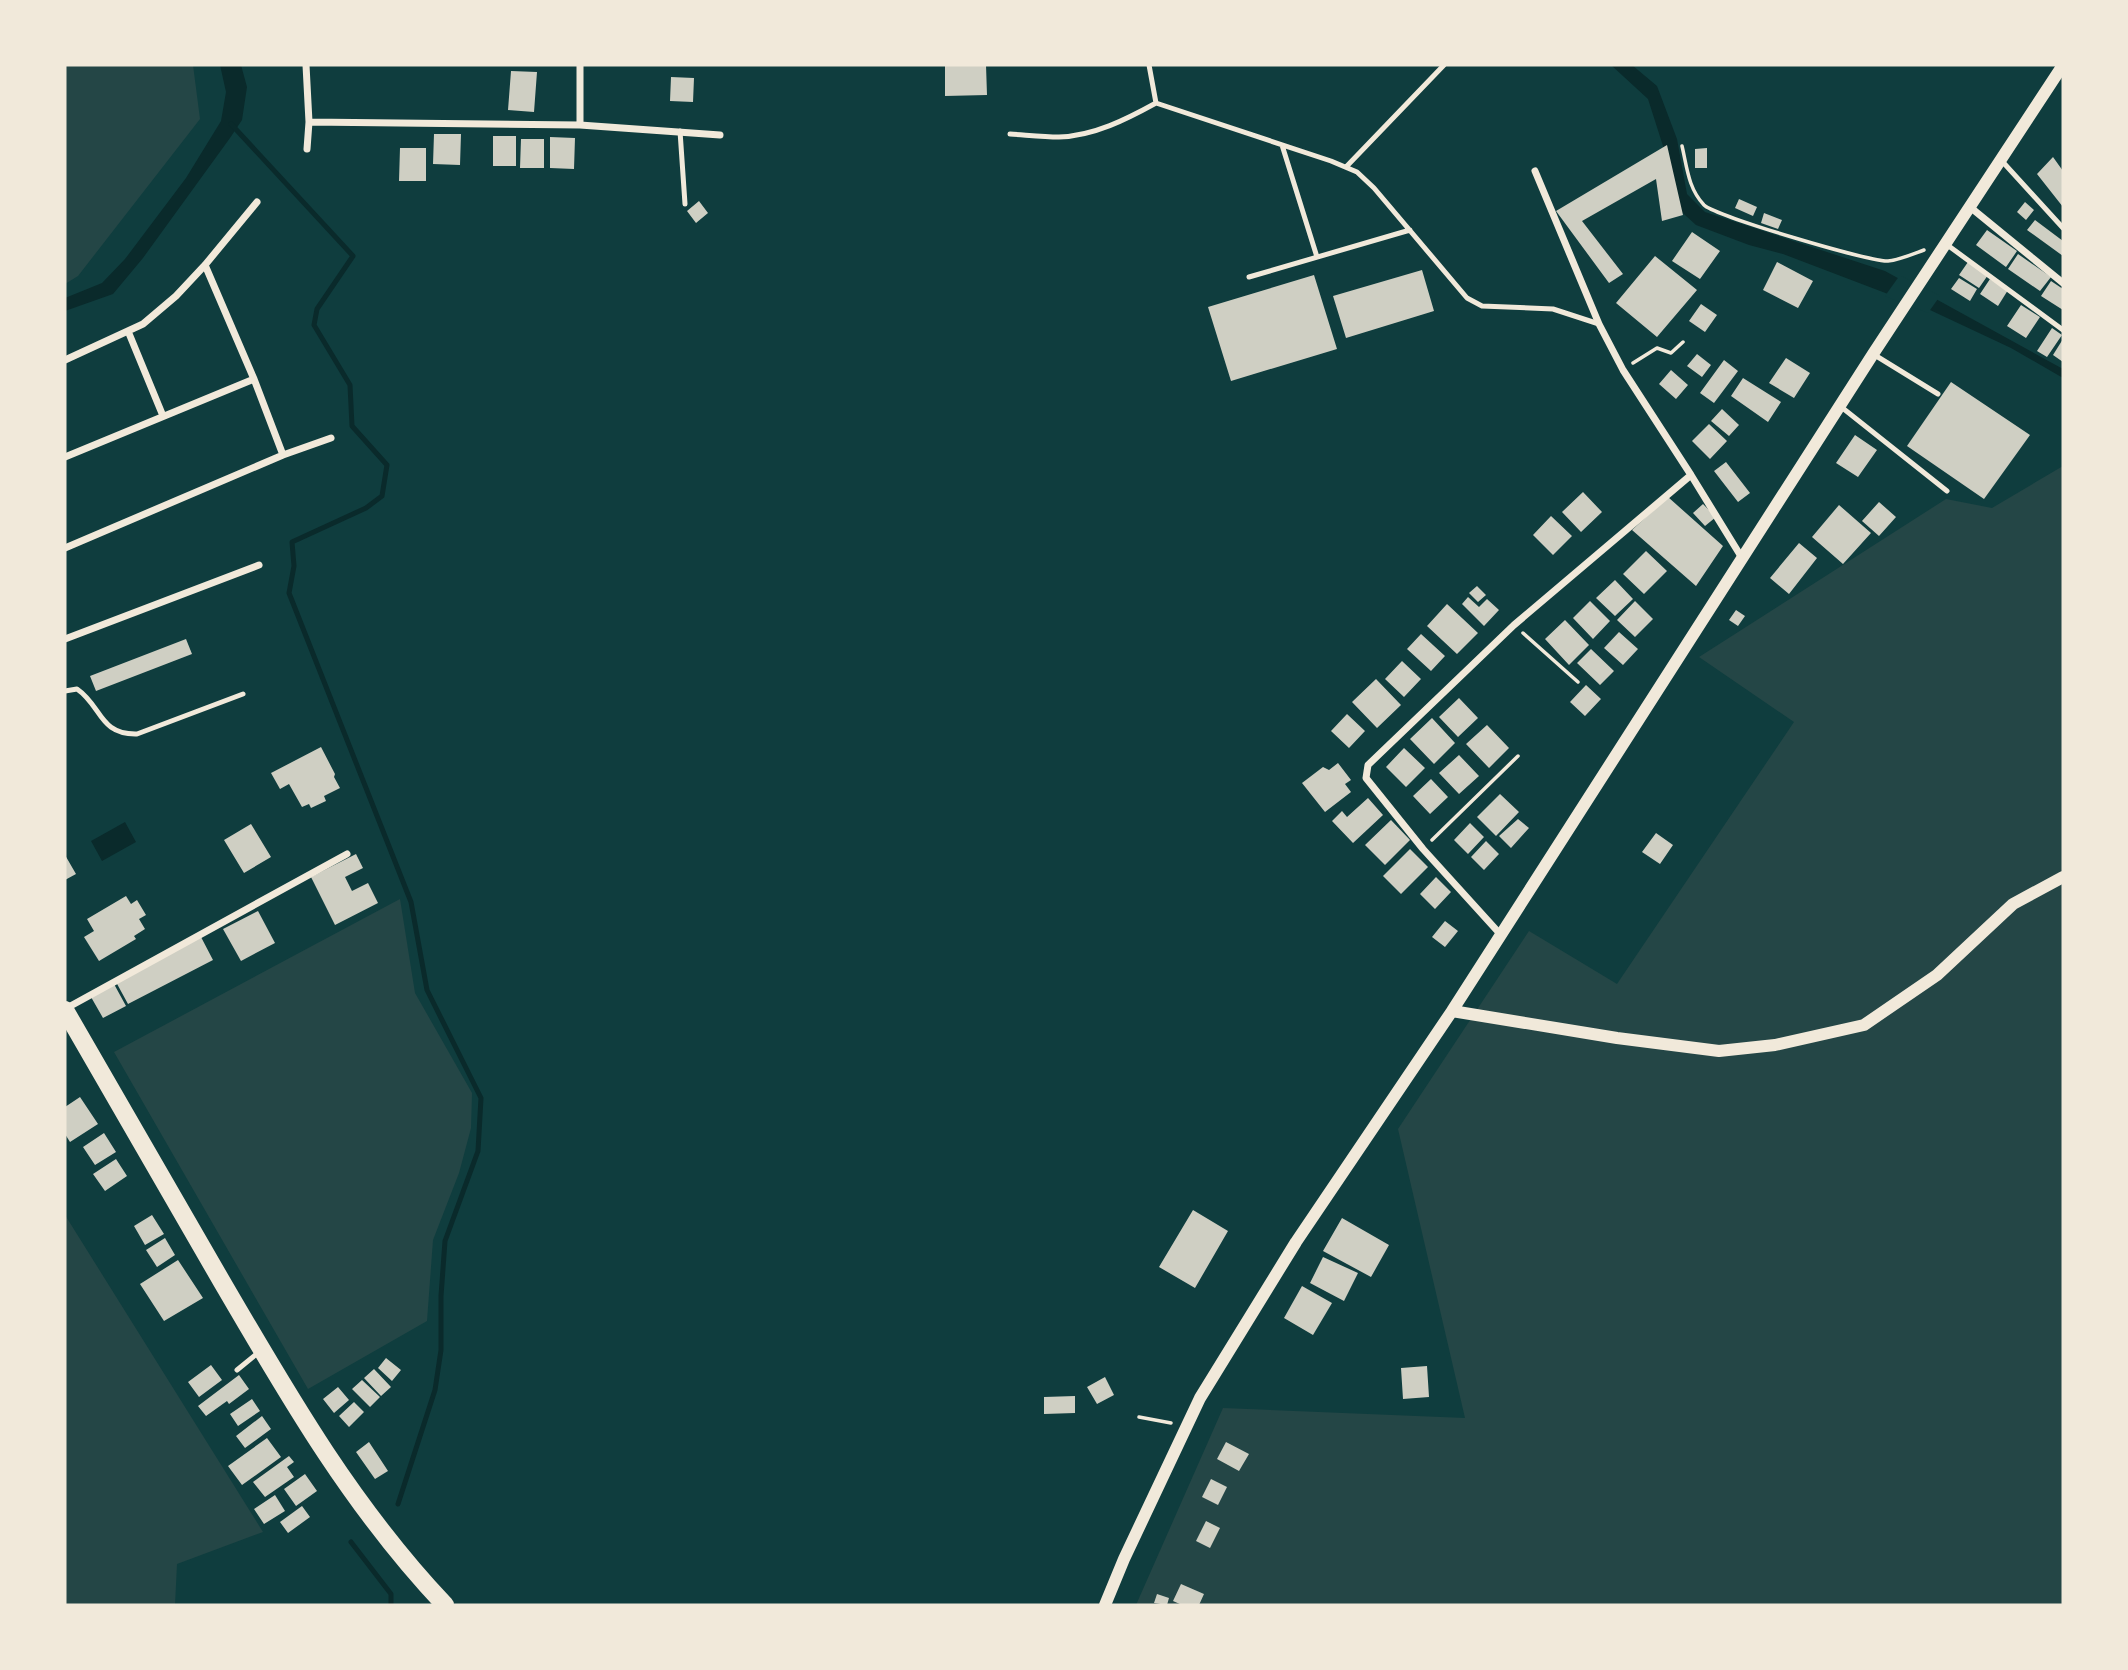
<svg xmlns="http://www.w3.org/2000/svg" width="2128" height="1670" font-family="Raleway,sans-serif">
<rect width="100%" height="100%" fill="#0f3d3e"/>
<!-- green -->
<path fill="#244646" d="M65 65H193L200 119 78 276 65 284Z
M2063 466V1605H1136L1223 1408 1465 1418 1398 1129 1529 931 1617 984 1794 722 1699 657 1946 499 1992 508Z
M400 899 415 993 472 1093 471 1128 459 1173 433 1240 427 1321 308 1389 114 1052Z
M65 1215 263 1532 177 1564 175 1605H65Z"/>
<!-- water -->
<path fill="#0a2a2b" d="M220 65H241L247 87 242 120 230 138 143 258 113 294 65 311V298L102 283 125 259 186 178 221 121 226 92Z
M1611 65H1632L1657 86 1677 139 1687 194 1705 212 1885 271 2063 369V378L2011 348 1930 310 1783 254 1749 245 1696 225 1674 205 1663 146 1648 99Z
M125 822 136 842 102 861 91 841Z"/>
<!-- pier -->
<path fill="#0f3d3e" d="M1900 275 1940 296 1928 313 1885 296Z"/>
<g fill="none" stroke-linecap="round" stroke-linejoin="round">
<!-- stream -->
<path stroke="#0a2a2b" stroke-width="5" d="M231 124 353 256 317 309 314 325 350 385 352 426 387 465 382 496 366 508 292 542 294 566 289 593 411 902 427 990 481 1098 478 1151 445 1241 441 1296V1350L435 1390 398 1504
M351 1542 391 1594V1605"/>
</g>
<!-- building -->
<path fill="#cfcfc3" d="M945 65H986L987 95 945 96Z
M511 71 537 72 534 112 508 110Z
M671 77 694 78 693 102 670 101Z
M434 134H461L460 165 433 164Z
M493 136H516V166H493Z
M550 137 575 138 574 169 550 168Z
M521 139H544V168H520Z
M1667 145 1683 215 1662 221 1656 179 1582 221 1623 274 1609 283 1556 211Z
M400 148H426V181H399Z
M1707 148V168H1695V149Z
M2053 157 2063 171V207L2037 174Z
M1739 199 1757 207 1753 216 1735 208Z
M699 201 708 213 696 223 687 211Z
M2025 202 2034 210 2026 220 2017 212Z
M1764 213 1782 220 1778 229 1761 223Z
M2035 220 2063 241V256L2027 230Z
M1987 230 2017 251 2006 267 1976 245Z
M1692 232 1720 251 1700 279 1672 261Z
M2018 254 2051 277 2040 291 2008 269Z
M1655 256 1697 290 1657 337 1616 303Z
M1777 262 1813 281 1798 308 1763 290Z
M1968 262 1988 275 1979 288 1959 275Z
M1422 270 1434 311 1346 338 1333 296Z
M1314 275 1337 349 1231 381 1208 307Z
M1959 278 1977 289 1970 301 1951 289Z
M1990 279 2008 290 1998 306 1980 294Z
M2051 281 2063 289V310L2041 296Z
M1701 304 1717 315 1705 332 1689 321Z
M2021 305 2040 317 2026 338 2007 326Z
M2052 328 2062 335 2047 357 2037 351Z
M2063 339V362L2053 355Z
M1697 354 1711 365 1702 377 1687 366Z
M1786 358 1810 373 1794 398 1769 383Z
M1724 360 1738 371 1714 403 1700 393Z
M1671 370 1688 385 1676 399 1659 384Z
M1743 378 1781 402 1768 422 1731 396Z
M1951 382 2030 435 1984 499 1907 446Z
M1722 409 1739 425 1729 436 1711 421Z
M1709 424 1727 441 1710 459 1692 441Z
M1855 435 1877 450 1858 477 1836 463Z
M1726 462 1750 493 1738 502 1714 471Z
M1583 492 1602 512 1581 532 1562 512Z
M1668 497 1723 546 1696 586 1632 530Z
M1879 502 1896 517 1879 536 1862 521Z
M1703 504 1716 517 1705 526 1693 513Z
M1839 505 1871 533 1843 564 1812 537Z
M1551 516 1572 536 1553 555 1533 535Z
M1799 543 1817 558 1789 594 1770 578Z
M1646 551 1667 571 1644 594 1623 574Z
M1615 580 1633 599 1615 616 1596 598Z
M1477 586 1486 595 1478 602 1469 593Z
M1468 597 1479 607 1487 599 1499 610 1484 626 1462 604Z
M1590 601 1610 621 1593 639 1573 618Z
M1635 601 1653 619 1635 637 1617 620Z
M1447 604 1478 633 1457 654 1427 626Z
M1736 610 1745 616 1738 626 1729 620Z
M1565 620 1589 645 1569 665 1545 639Z
M1619 632 1638 649 1623 665 1604 648Z
M1421 634 1445 656 1431 671 1407 649Z
M186 639 192 654 96 691 90 676Z
M1591 649 1614 671 1600 685 1577 663Z
M1402 661 1421 679 1404 697 1385 679Z
M1376 679 1401 705 1377 728 1352 702Z
M1586 685 1601 699 1585 716 1570 702Z
M1459 698 1478 718 1458 737 1439 717Z
M1347 714 1365 731 1349 748 1331 731Z
M1432 718 1455 743 1434 764 1410 739Z
M1487 725 1509 748 1489 768 1466 744Z
M321 747 335 774 334 777 340 788 324 796 326 801 311 808 309 804 302 807 289 784 280 789 271 773Z
M1404 748 1425 768 1406 787 1386 767Z
M1459 755 1479 776 1459 794 1439 773Z
M1338 763 1351 780 1345 784 1351 792 1325 812 1302 783 1323 767 1329 770Z
M1431 779 1448 797 1430 814 1413 796Z
M1500 794 1519 812 1496 836 1477 817Z
M1368 798 1383 815 1353 843 1332 821 1342 811 1347 817Z
M1518 819 1529 828 1511 848 1499 836Z
M1391 820 1410 840 1385 865 1365 845Z
M1470 823 1484 837 1468 854 1454 840Z
M251 824 271 857 244 873 224 840Z
M1656 833 1673 845 1660 864 1642 852Z
M1486 841 1499 854 1484 870 1471 857Z
M1410 849 1428 867 1401 894 1383 876Z
M356 854 363 868 345 877 352 891 368 883 378 903 335 925 311 877Z
M65 855 76 874 65 880Z
M1436 877 1451 892 1435 909 1420 894Z
M126 896 131 904 137 900 146 915 139 919 145 929 134 936 136 939 99 961 84 937 94 931 87 919Z
M258 911 275 943 241 961 223 929Z
M1445 921 1458 931 1445 947 1432 937Z
M201 937 213 960 128 1004 116 982Z
M114 984 126 1006 103 1018 91 997Z
M80 1097 98 1124 70 1142 65 1134V1107Z
M104 1133 116 1152 95 1165 83 1147Z
M116 1159 127 1176 105 1191 93 1174Z
M1193 1210 1228 1231 1195 1288 1159 1267Z
M152 1215 164 1234 145 1245 134 1226Z
M1342 1218 1389 1245 1371 1277 1323 1251Z
M165 1238 175 1255 157 1267 146 1250Z
M1323 1257 1358 1273 1344 1301 1310 1283Z
M178 1260 203 1298 164 1321 140 1284Z
M1302 1286 1332 1303 1313 1335 1284 1318Z
M386 1358 401 1370 392 1381 378 1368Z
M211 1365 222 1380 199 1397 188 1382Z
M1427 1366 1429 1397 1403 1399 1401 1368Z
M374 1369 391 1387 381 1396 364 1378Z
M239 1375 249 1389 229 1404 227 1401 206 1416 198 1406Z
M1105 1377 1114 1395 1097 1404 1087 1387Z
M362 1380 380 1397 370 1407 352 1389Z
M338 1387 349 1400 334 1413 323 1399Z
M1075 1396V1413L1044 1414V1397Z
M252 1399 260 1411 238 1426 230 1414Z
M354 1402 364 1412 349 1427 339 1416Z
M262 1416 271 1429 245 1448 236 1436Z
M267 1438 281 1457 242 1485 228 1466Z
M369 1442 388 1471 375 1479 356 1452Z
M1226 1442 1249 1454 1239 1471 1217 1459Z
M289 1456 294 1462 287 1467 294 1477 265 1497 253 1482Z
M305 1474 317 1491 296 1506 284 1489Z
M1211 1479 1227 1487 1218 1505 1202 1497Z
M275 1495 285 1511 264 1524 254 1509Z
M302 1506 310 1517 288 1533 280 1522Z
M1206 1521 1220 1528 1210 1548 1196 1541Z
M1181 1584 1204 1594 1199 1605H1182L1173 1601Z
M1157 1594 1169 1598 1167 1605 1154 1603Z"/>
<g fill="none" stroke-linecap="round" stroke-linejoin="round">
<!-- path -->
<path stroke="#f1e9da" stroke-width="3.5" d="M1682 146C1687 167 1688 188 1704 205 1715 216 1870 262 1888 261 1899 260 1913 254 1924 250
M1633 363 1657 348 1671 353 1683 342
M1523 633 1578 682
M1432 840 1518 756
M1139 1417 1171 1423"/>
<!-- service -->
<path stroke="#f1e9da" stroke-width="5" d="M1149 65 1156 103 1331 161 1357 172 1374 188 1467 298 1482 306 1553 309 1599 324
M680 131 685 204
M1010 134C1026 135 1043 137 1059 137 1094 136 1127 119 1156 103
M1282 145 1317 257
M2001 160 2063 228
M1346 167 1444 65
M1946 244 2063 330
M1249 277 1410 230
M1873 354 1938 394
M1840 406 1947 491
M65 691 77 689C102 706 99 735 137 734L243 694
M237 1370 259 1352"/>
<!-- minor -->
<path stroke="#f1e9da" stroke-width="7" d="M306 65 309 122 580 125 720 135
M580 125V65
M307 149 309 122
M1535 171 1599 324 1623 370 1691 475 1742 558
M1970 207 2063 283
M205 265 254 379 283 455
M128 331 163 416
M65 360 143 324 176 296 205 265 257 202
M65 457 254 379
M65 548 283 455 331 438
M65 639 259 565
M1501 935 1423 849 1366 778 1368 765 1514 625 1691 475
M65 1009 347 854"/>
<!-- tertiary -->
<path stroke="#f1e9da" stroke-width="12" d="M1452 1011 1617 1038 1719 1051 1775 1045 1864 1025 1937 975 2013 904 2063 877
M1105 1605 1124 1559 1200 1398 1296 1242 1452 1011 1873 354 2063 65"/>
<!-- primary -->
<path stroke="#f1e9da" stroke-width="18" d="M65 1010C117 1101 170 1191 222 1282 289 1397 353 1508 445 1605"/>
</g>
<!-- border -->
<rect width="2128" height="1670" fill="none" stroke="#f1e9da" stroke-width="133"/>
</svg>
